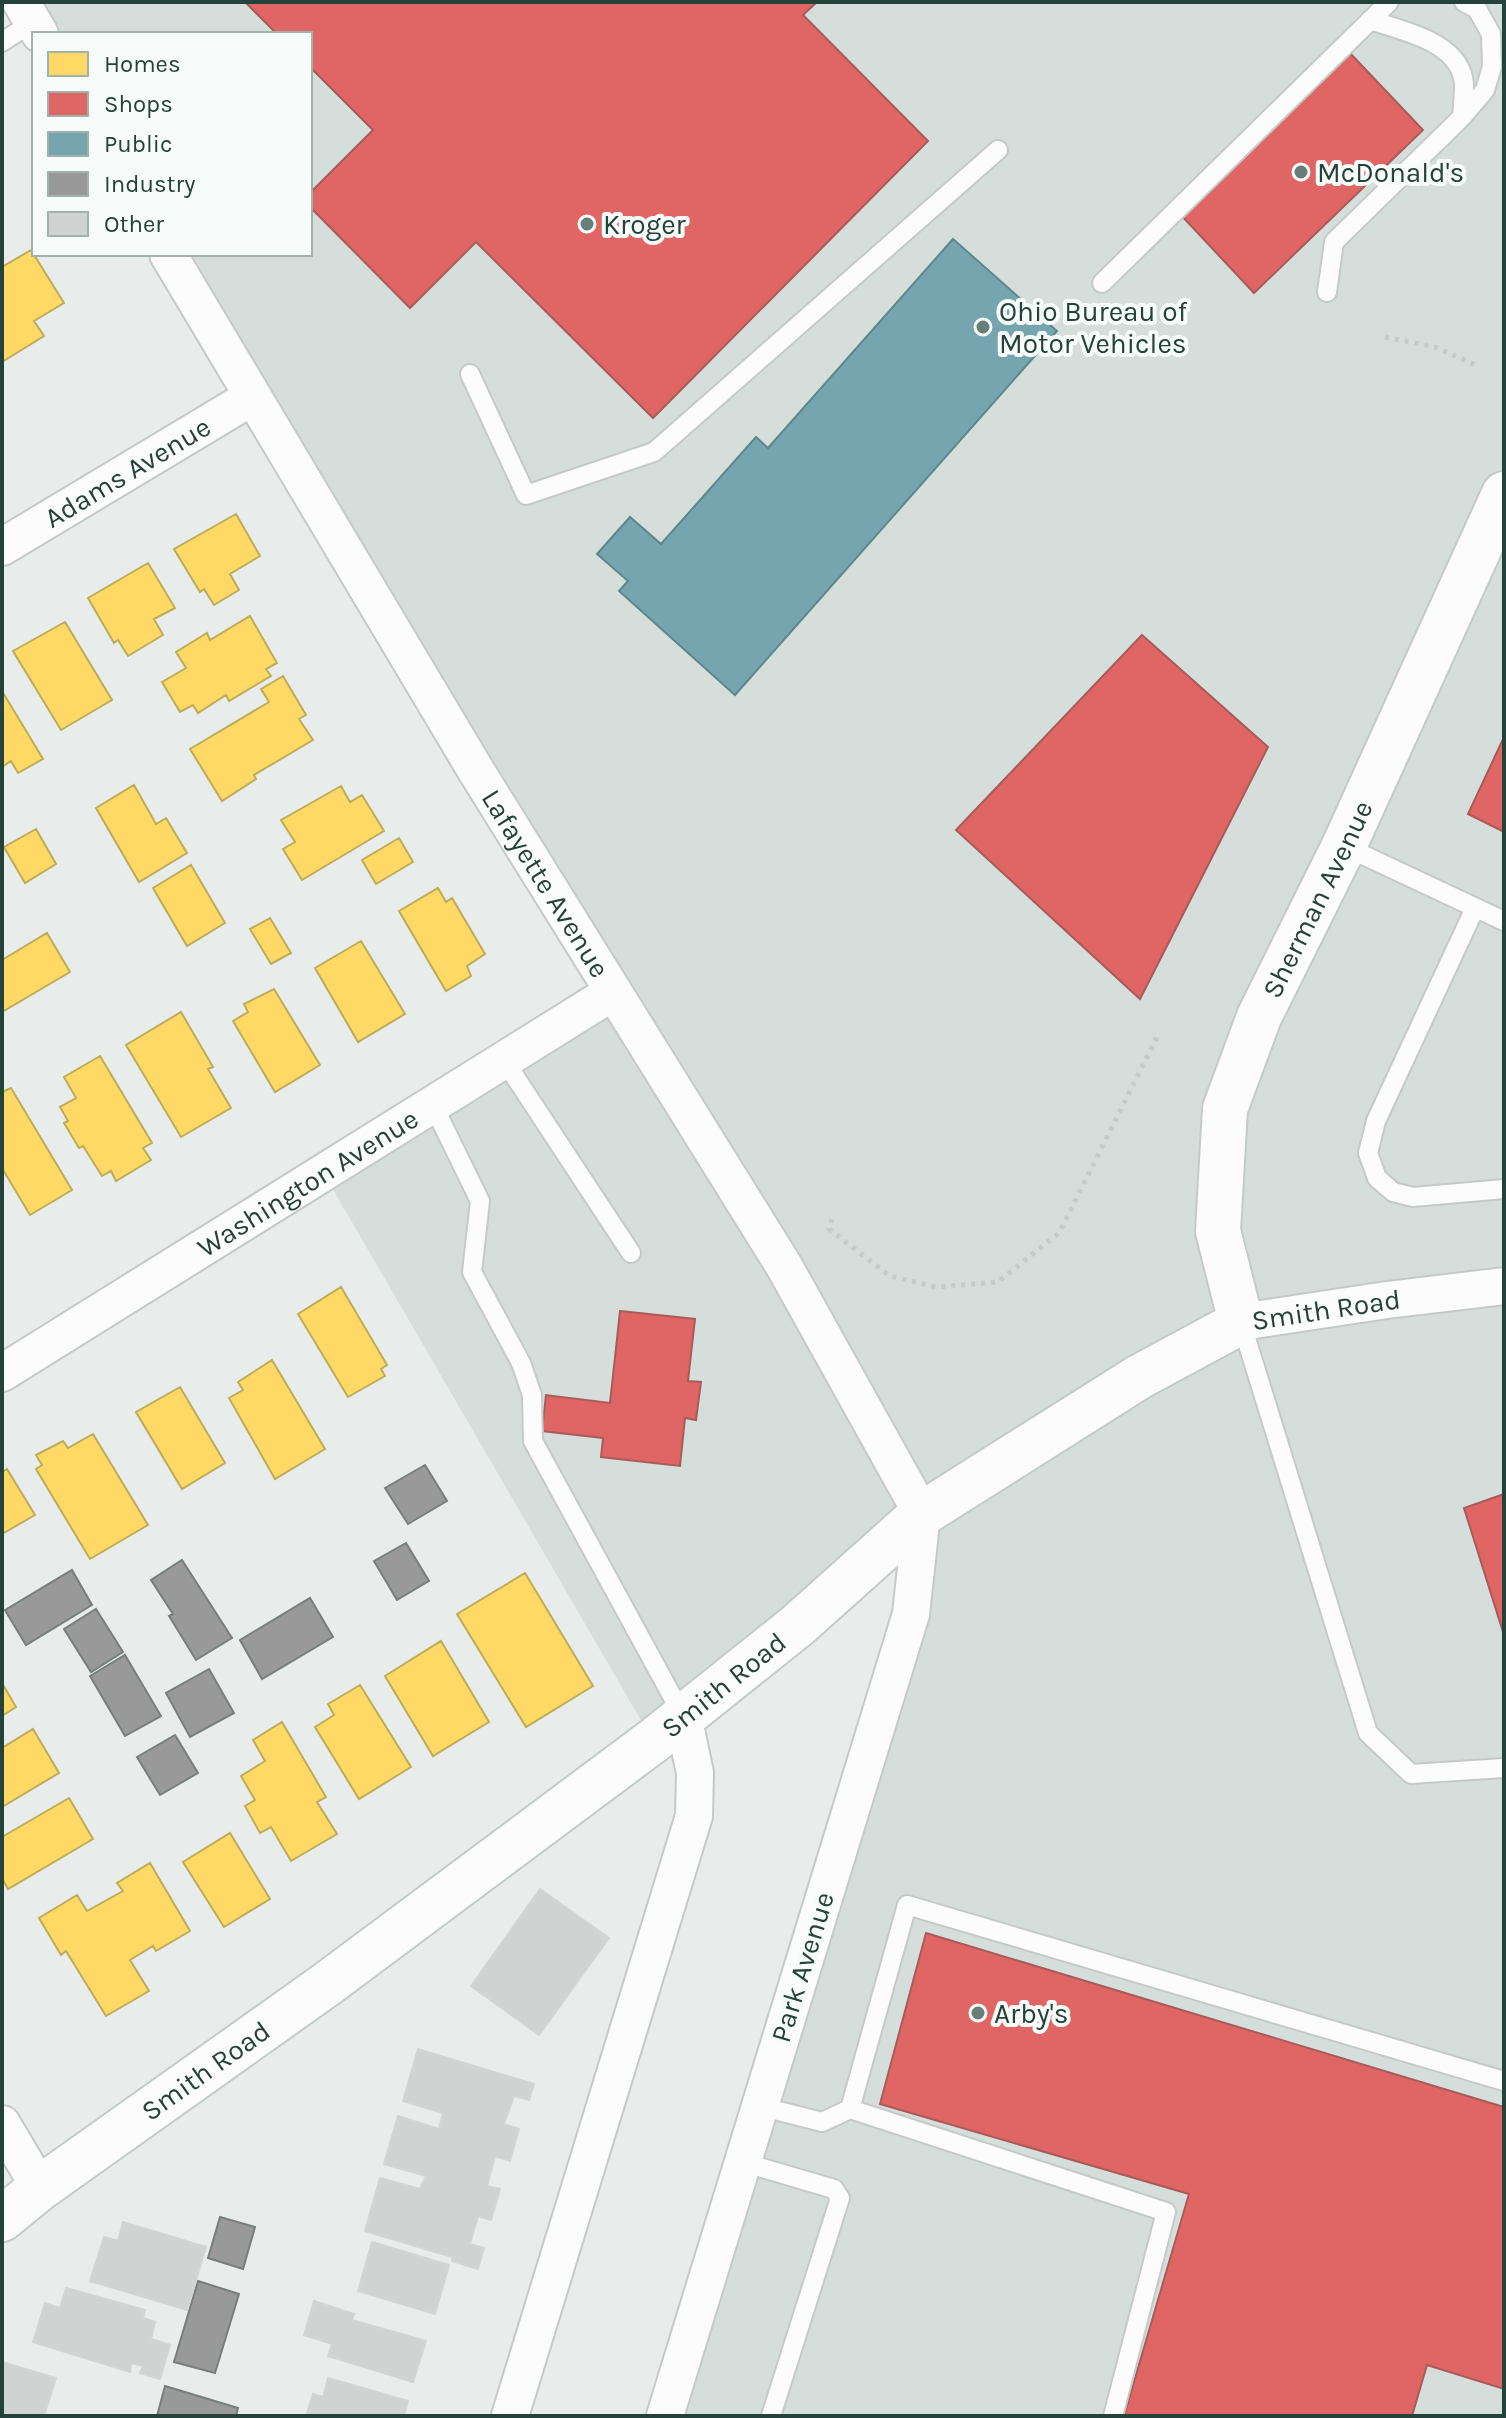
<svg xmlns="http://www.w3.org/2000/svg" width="1506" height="2418" font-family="Karla,sans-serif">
<rect width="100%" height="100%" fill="#e8edeb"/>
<!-- built -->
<path fill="#d6dedb" d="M22 2H1504V2416H665L922 1515 653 1741 324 1174 613 992 169 254H310V34H40Z"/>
<!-- homes -->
<path fill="#ffd966" stroke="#bdac59" stroke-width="2" d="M31 250 64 303 34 321 44 336 2 362V267Z
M236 514 260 556 230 574 239 590 214 605 204 589 200 592 174 549Z
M148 563 175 608 154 619 163 635 128 656 118 640 114 643 88 598Z
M250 616 277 663 266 669 271 676 229 701 226 695 198 713 193 705 180 712 162 682 186 668 176 652 207 633 210 640Z
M65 622 112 700 61 730 13 651Z
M283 676 306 715 299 719 313 740 254 775 256 779 222 801 190 749 269 702 261 689Z
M2 691 43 759 18 773 11 761 2 767Z
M134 785 156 824 166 818 187 853 139 882 96 808Z
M341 786 350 802 362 795 384 831 302 880 283 849 295 842 281 820Z
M36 829 56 864 25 883 4 847Z
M399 838 413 862 376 884 362 860Z
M191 865 225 923 187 946 153 888Z
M438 888 446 902 452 898 485 954 467 966 471 976 446 991 399 911Z
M270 918 291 953 271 964 250 929Z
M47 933 70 972 2 1012V960Z
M361 941 405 1014 358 1042 315 968Z
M274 989 320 1065 275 1092 233 1021 248 1012 244 1004Z
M181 1012 213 1067 208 1069 231 1108 181 1137 126 1045Z
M100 1056 152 1143 143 1148 151 1160 116 1181 111 1171 102 1176 83 1146 79 1148 64 1123 68 1121 60 1107 76 1098 64 1077Z
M11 1088 72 1190 30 1215 2 1168V1092Z
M341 1287 387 1365 381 1369 385 1376 348 1397 298 1314Z
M272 1360 325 1449 275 1479 229 1398 243 1390 238 1382Z
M180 1387 225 1463 182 1489 136 1412Z
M93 1434 148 1525 90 1559 36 1469 42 1465 36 1455 63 1441 68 1448Z
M7 1469 35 1515 2 1534V1472Z
M525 1573 593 1686 526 1727 457 1614Z
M441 1641 489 1722 433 1756 385 1676Z
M2 1683 16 1707 2 1716Z
M360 1685 411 1767 359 1799 315 1727 334 1715 328 1704Z
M282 1722 326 1797 317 1802 337 1834 291 1861 271 1827 260 1833 245 1806 255 1800 241 1776 265 1761 253 1740Z
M33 1729 59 1773 2 1807V1748Z
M69 1798 93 1839 8 1889 2 1878V1837Z
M230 1833 270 1899 224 1927 183 1862Z
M150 1863 190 1931 156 1951 153 1946 130 1960 149 1991 106 2016 66 1951 61 1955 39 1918 77 1895 87 1911 123 1891 117 1883Z"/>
<!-- shops -->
<path fill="#e06666" stroke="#a85b59" stroke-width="2" d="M245 2H817L803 15 928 141 653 418 476 242 410 308 310 207V193L373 130 310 67V34H277Z
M1348 51 1423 130 1254 293 1179 213Z
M1142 635 1268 747 1140 999 956 830Z
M1504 737V832L1468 814Z
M620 1311 695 1319 688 1381 701 1382 696 1420 685 1418 680 1466 601 1457 603 1438 542 1431 546 1395 610 1403Z
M1504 1494V1631L1503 1632 1464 1508Z
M926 1933 1504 2107V2389L1427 2365 1412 2416H1124L1189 2194 880 2104Z"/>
<!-- public -->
<path fill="#76a5af" stroke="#5d878c" stroke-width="2" d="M953 239 1057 331 735 695 619 591 628 581 597 554 630 517 661 544 756 437 768 448Z"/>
<!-- industry -->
<path fill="#999" stroke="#767f7c" stroke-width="2" d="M425 1465 447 1501 408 1524 385 1488Z
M406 1543 429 1581 397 1600 374 1561Z
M182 1560 232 1638 196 1660 169 1616 173 1614 151 1580Z
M72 1570 92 1605 26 1645 5 1610Z
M310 1598 333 1637 262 1679 240 1640Z
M96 1609 123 1652 91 1672 64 1629Z
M125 1655 161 1716 125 1736 90 1676Z
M209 1669 234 1713 190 1737 166 1693Z
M175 1735 198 1773 160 1795 137 1757Z
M220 2217 255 2227 243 2269 208 2258Z
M198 2281 239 2294 215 2373 174 2362Z
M165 2386 238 2408 236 2416H157Z"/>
<!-- building -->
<path fill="#cfd4d2" stroke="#d1d6d4" stroke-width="2" d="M540 1889 609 1938 539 2035 471 1986Z
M418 2049 534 2084 529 2100 514 2096 504 2124 519 2129 510 2161 495 2156 487 2186 500 2189 491 2220 478 2216 470 2244 484 2248 478 2269 452 2261V2257L365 2231 380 2178 420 2189 426 2176 384 2164 398 2116 439 2129 443 2113 403 2101Z
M123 2222 206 2247 187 2310 90 2281 104 2237 118 2241Z
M372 2242 449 2265 435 2314 358 2291Z
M66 2288 145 2310 143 2318 155 2322 151 2339 170 2345 160 2379 140 2373 143 2366 131 2363 130 2372 33 2342 45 2303 60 2308Z
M314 2301 354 2314 352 2320 426 2341 413 2382 328 2356 332 2344 304 2335Z
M2 2362 56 2378 44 2416H2Z
M328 2378 408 2401 404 2416H318L307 2413 313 2394 323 2397Z"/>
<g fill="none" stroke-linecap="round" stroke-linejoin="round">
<defs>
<path id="service" d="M1370 20C1403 31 1462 42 1464 85 1464 95 1463 106 1462 117
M2 42 33 22
M1102 283 1389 2
M1327 292 1334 242 1462 117 1485 90 1492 67 1491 34 1477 9 1464 2
M470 374 526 495 654 452 998 150
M1344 846 1504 921
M1475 908 1376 1121 1368 1153 1377 1178 1393 1192 1413 1197 1504 1189
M504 1060 631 1253
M433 1105 480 1201 472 1272 521 1363 532 1395 533 1441 683 1716
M1241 1322 1368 1733 1411 1774 1504 1768
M759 2106 822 2122 850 2109 907 1905 1504 2081
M850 2109 1166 2212 1113 2416
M742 2162 834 2189 840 2198 771 2416"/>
<g id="minor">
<path d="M21 2 40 34"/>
<path id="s1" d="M168 254 475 769 784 1266 922 1514 911 1614 665 2416"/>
<path id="s2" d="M2 547 252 397"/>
<path id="s3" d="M1241 1322 1387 1300 1504 1286"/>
<path id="s4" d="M2 1373 613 992"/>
<path d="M2 2124 40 2188"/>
<path d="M510 2416 694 1816 695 1773 683 1716"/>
</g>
<g id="secondary">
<path id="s5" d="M2 2219 40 2188 327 1984 653 1741 798 1625 922 1514 1139 1377 1241 1322 1218 1231 1225 1109 1259 1017 1344 846 1504 494"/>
</g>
</defs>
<!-- service casing -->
<use href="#service" stroke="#c5cac8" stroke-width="22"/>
<!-- minor casing -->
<use href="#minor" stroke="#c5cac8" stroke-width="40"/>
<!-- secondary casing -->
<use href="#secondary" stroke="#c3cbc8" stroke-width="48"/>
<!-- path -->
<path stroke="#c3ccca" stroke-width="5" stroke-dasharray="4 6" stroke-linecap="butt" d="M1385 337 1435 347 1478 366
M832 1219 829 1229 890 1276 936 1287 998 1282 1059 1233 1159 1033"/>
<!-- service -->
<use href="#service" stroke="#fcfcfc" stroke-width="18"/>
<!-- minor -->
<use href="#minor" stroke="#fcfcfc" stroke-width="36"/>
<!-- secondary -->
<use href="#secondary" stroke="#fcfcfc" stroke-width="44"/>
</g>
<!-- markers -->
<g fill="#697e78" stroke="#f7fbf9" stroke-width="3">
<circle cx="1301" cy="172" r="8"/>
<circle cx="587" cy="224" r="8"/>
<circle cx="983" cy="327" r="8"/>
<circle cx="978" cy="2013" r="8"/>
</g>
<g text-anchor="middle" stroke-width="8" stroke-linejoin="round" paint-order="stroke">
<!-- poi labels -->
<g font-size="28" fill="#24423a" stroke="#f7fbf9" text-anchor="start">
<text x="1317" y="182">McDonald's</text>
<text x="603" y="234">Kroger</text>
<text x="999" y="321">Ohio Bureau of<tspan x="999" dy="32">Motor Vehicles</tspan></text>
<text x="994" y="2023">Arby's</text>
</g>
<!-- street labels -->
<g font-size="28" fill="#24423a" stroke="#f7fbf9">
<text dy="10" stroke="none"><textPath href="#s2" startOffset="146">Adams Avenue</textPath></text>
<text dy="10" stroke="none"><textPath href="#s1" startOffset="734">Lafayette Avenue</textPath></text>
<text dy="10" stroke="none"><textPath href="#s5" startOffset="1978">Sherman Avenue</textPath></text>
<text dy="10" stroke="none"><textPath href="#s4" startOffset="360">Washington Avenue</textPath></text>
<text dy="10" stroke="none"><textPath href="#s3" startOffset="86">Smith Road</textPath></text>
<text dy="10" stroke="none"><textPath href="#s5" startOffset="898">Smith Road</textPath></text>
<text transform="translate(802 1967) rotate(-73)" y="10">Park Avenue</text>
<text dy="10" stroke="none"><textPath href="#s5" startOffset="252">Smith Road</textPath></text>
</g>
</g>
<!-- border -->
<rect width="1506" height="2418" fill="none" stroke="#24423a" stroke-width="8"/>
<!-- legend -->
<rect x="32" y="32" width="280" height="224" fill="#f7fbf9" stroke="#a3b1ad" stroke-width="2"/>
<rect x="48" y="52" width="40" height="24" fill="#ffd966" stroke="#a3b1ad" stroke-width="2"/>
<text x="104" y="72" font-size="24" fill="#24423a">Homes</text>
<rect x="48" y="92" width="40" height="24" fill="#e06666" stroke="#a3b1ad" stroke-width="2"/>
<text x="104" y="112" font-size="24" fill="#24423a">Shops</text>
<rect x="48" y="132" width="40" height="24" fill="#76a5af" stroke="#a3b1ad" stroke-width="2"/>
<text x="104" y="152" font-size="24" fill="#24423a">Public</text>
<rect x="48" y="172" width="40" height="24" fill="#999999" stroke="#a3b1ad" stroke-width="2"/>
<text x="104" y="192" font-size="24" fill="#24423a">Industry</text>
<rect x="48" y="212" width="40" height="24" fill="#cfd4d2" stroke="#a3b1ad" stroke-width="2"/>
<text x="104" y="232" font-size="24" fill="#24423a">Other</text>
</svg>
